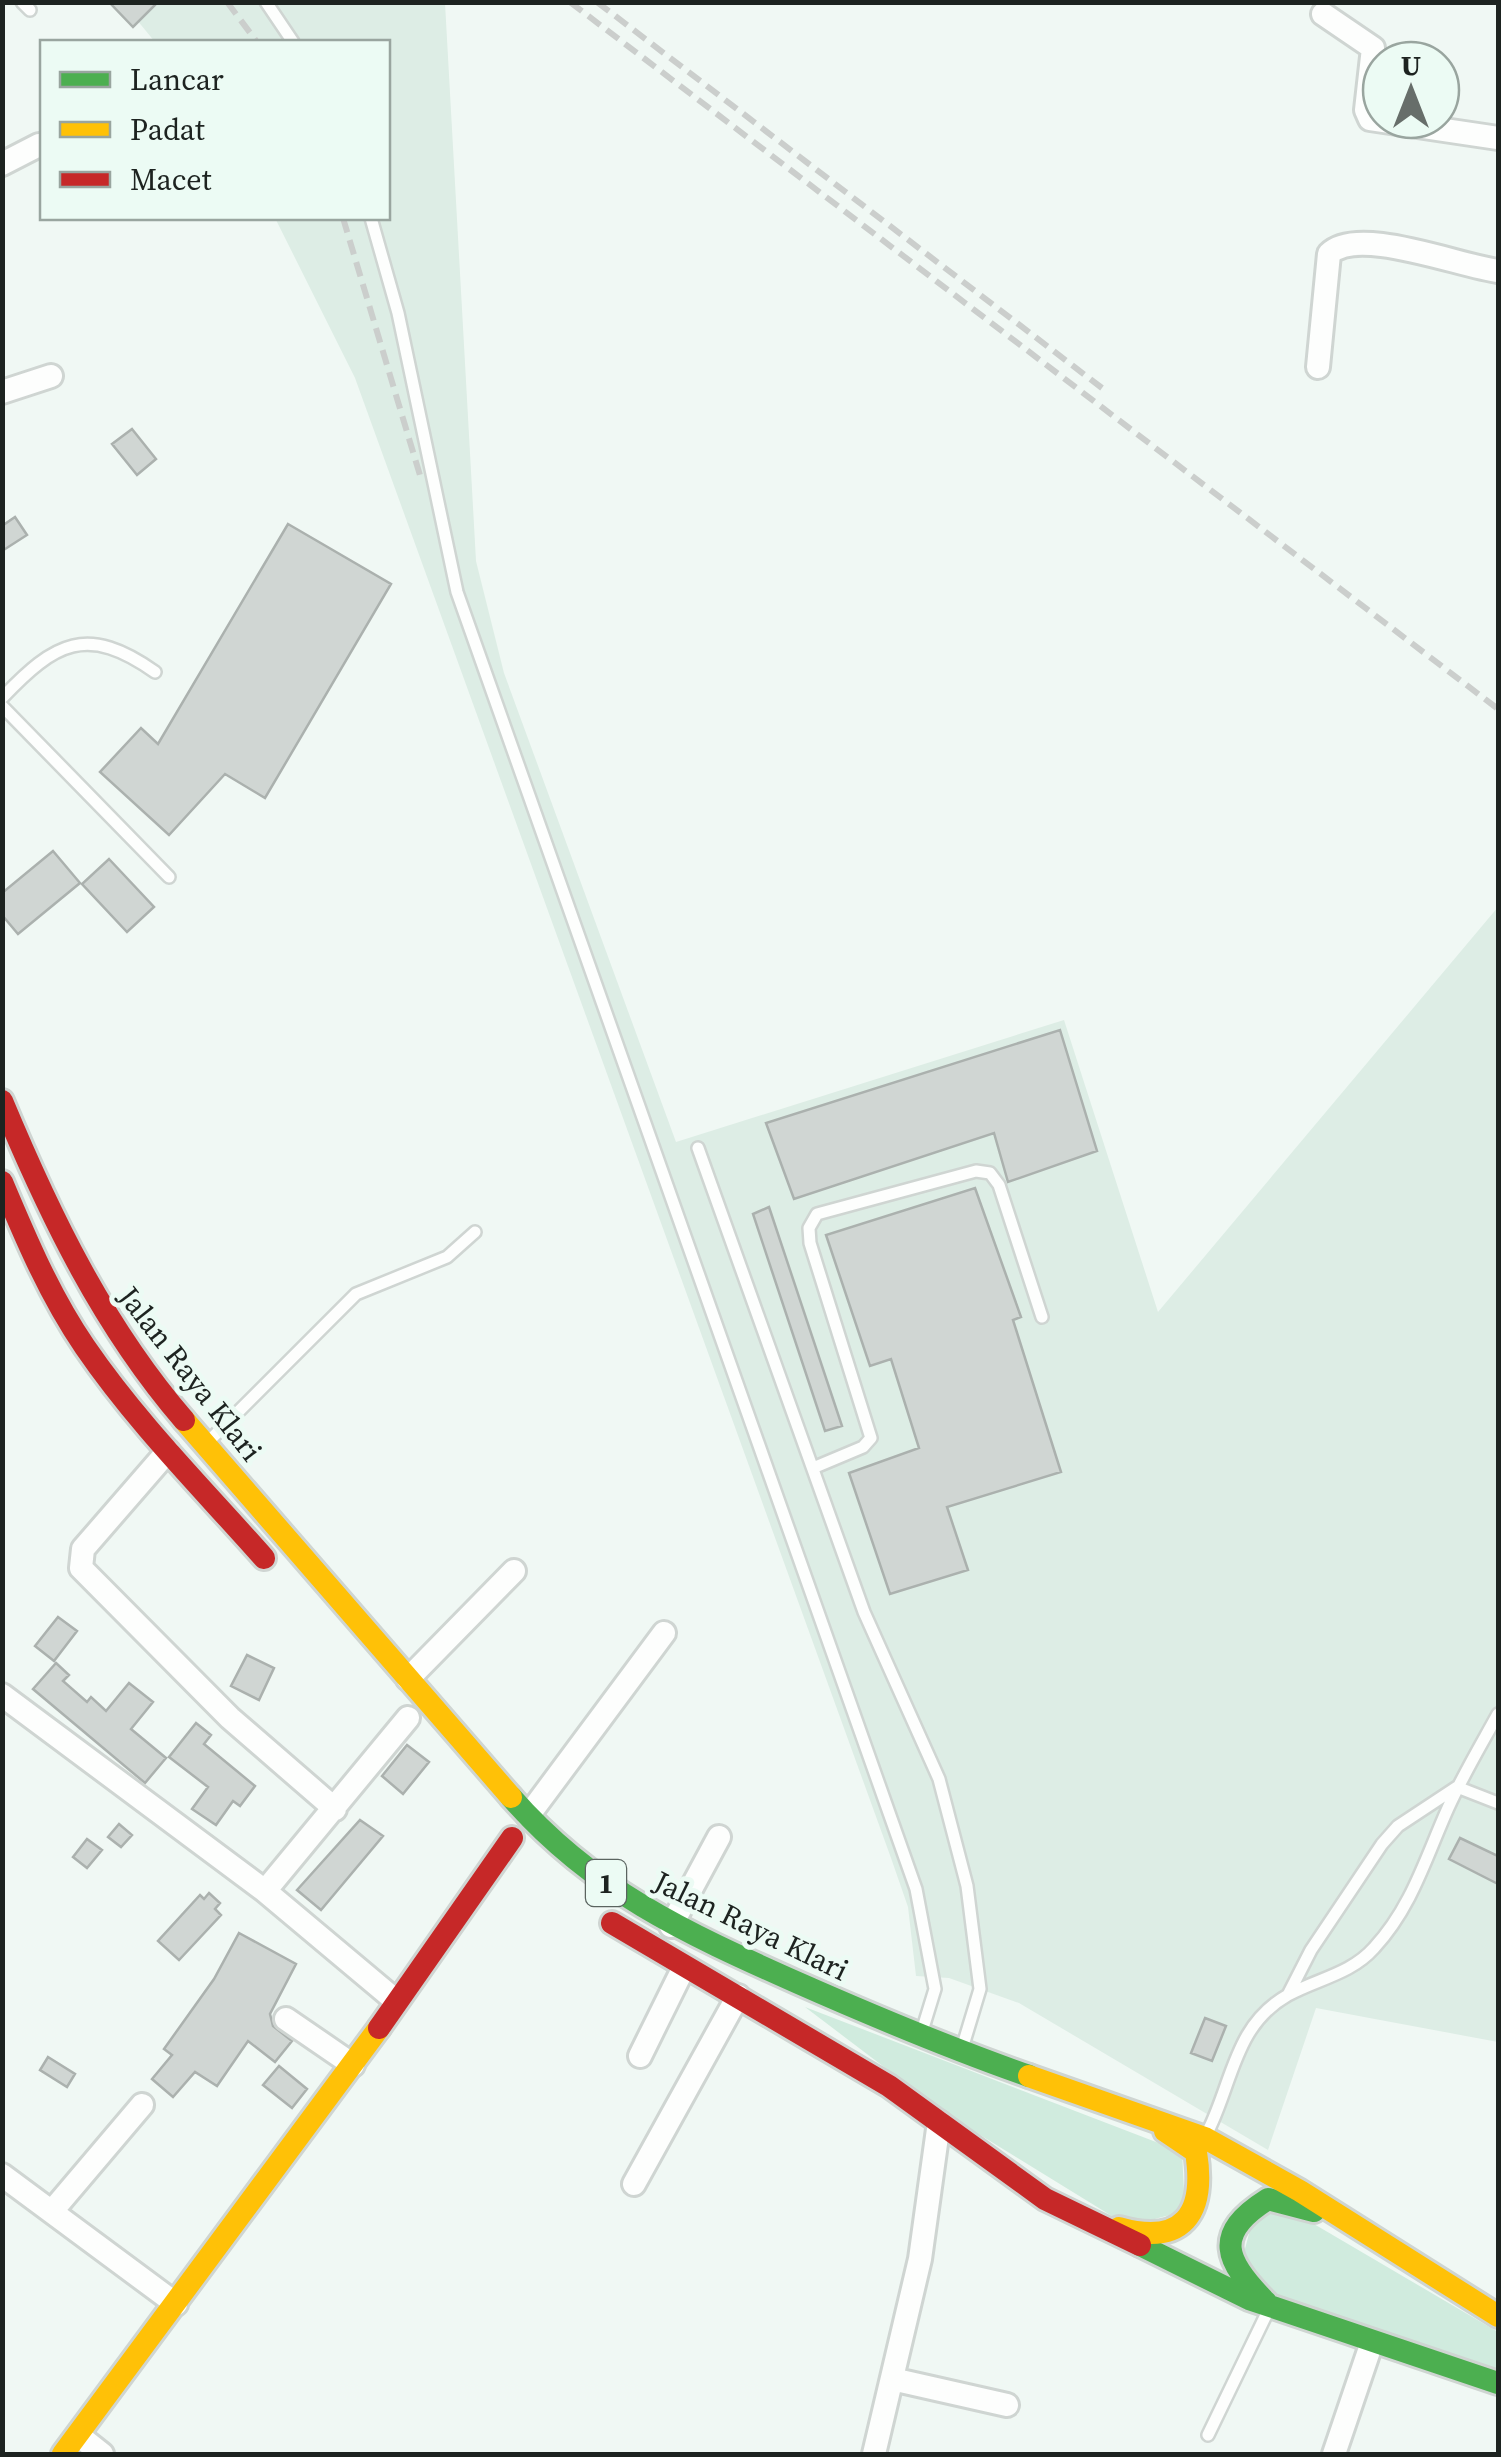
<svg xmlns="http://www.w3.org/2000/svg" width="1501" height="2457" font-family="'Source Serif 4',serif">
<rect width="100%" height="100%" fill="#f0f8f4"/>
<!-- built -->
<path fill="#ddede5" d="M123 3H445L476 561 504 673 676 1142 1064 1020 1158 1312 1498 907V2042L1316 2008 1268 2150 1019 2003 949 1978 916 1976 908 1907 891 1858 355 378 275 218H388V42H155Z"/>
<!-- green -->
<path fill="#d0ebde" d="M805 2007 1182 2152 1185 2211 1128 2226 946 2114Z
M1285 2207 1498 2332V2375L1284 2304 1242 2260 1254 2215Z"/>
<!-- building -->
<path fill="#d0d6d3" stroke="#abb1ae" stroke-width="2.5" d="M109 2H158L133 27Z
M132 429 156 459 137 475 112 444Z
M15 517 27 535 2 551V526Z
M288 524 391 584 265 798 225 774 169 835 100 772 141 728 158 744Z
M53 851 80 883 18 934 2 915V893Z
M109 859 154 907 127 932 82 884Z
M1060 1030 1097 1151 1008 1182 994 1133 794 1199 766 1123Z
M975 1188 1021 1317 1013 1320 1061 1472 947 1507 968 1570 890 1594 849 1473 919 1448 891 1359 870 1366 826 1235Z
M769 1207 842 1426 825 1431 753 1214Z
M58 1617 77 1631 54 1661 35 1646Z
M247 1655 274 1668 259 1700 231 1686Z
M56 1663 69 1675 63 1681 87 1702 91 1697 106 1711 129 1683 153 1702 131 1729 166 1758 145 1783 33 1689Z
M196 1723 211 1735 204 1744 255 1786 240 1806 233 1801 216 1825 192 1809 208 1787 169 1757Z
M407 1745 429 1762 403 1794 382 1776Z
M360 1820 383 1836 321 1910 297 1890Z
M119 1824 132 1835 121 1847 108 1837Z
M1460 1838 1498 1856V1884L1449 1859Z
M87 1839 102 1850 87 1868 73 1857Z
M209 1893 220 1903 215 1909 221 1915 179 1960 158 1941 200 1895 204 1899Z
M239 1933 296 1964 270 2014 273 2026 292 2041 275 2062 248 2041 217 2086 195 2072 173 2097 152 2079 172 2055 164 2049 214 1979Z
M1205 2018 1226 2026 1212 2061 1191 2053Z
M48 2057 75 2074 67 2087 40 2070Z
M279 2066 307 2089 292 2108 263 2085Z"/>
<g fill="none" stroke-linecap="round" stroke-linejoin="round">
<defs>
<path id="lane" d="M22 2 30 10
M266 2 293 42
M371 218 398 313 457 592 916 1889 935 1989 923 2028
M2 698C55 642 87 624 155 672
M2 706 169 877
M698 1148 864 1612 939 1779 967 1886 980 1989 964 2042
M211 1439 356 1294 447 1257 475 1232
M813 1468 863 1447 871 1438 810 1243 809 1228 817 1214 976 1171 990 1173 999 1185 1042 1317
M1288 1995 1311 1950 1382 1844 1398 1826 1457 1787 1498 1803
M1209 2129C1233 2080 1235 2025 1288 1995 1317 1979 1351 1974 1374 1948 1412 1907 1426 1857 1448 1808 1463 1775 1481 1745 1498 1714
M1208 2435 1267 2313"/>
<path id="street" d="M1323 14 1373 48 1366 110 1370 119 1498 138
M2 164 39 145
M1318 367 1329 254C1357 225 1459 266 1498 271
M2 392 51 376
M168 1451 83 1549 81 1568 230 1718 335 1809
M408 1679 514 1571
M2 1695 265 1891 395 2000
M528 1816 664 1633
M265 1891 408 1718
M671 1926 719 1837
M286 2019 353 2065
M640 2056 684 1967
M2 2175 176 2304
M634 2184 738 1996
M53 2210 142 2105
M892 2379 1007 2405
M78 2435 102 2454
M874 2454 920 2259 939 2122
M1334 2454 1372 2342"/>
<path id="fast" d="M511 1797C592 1890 686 1933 796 1982 873 2016 949 2048 1029 2076
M1140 2245 1249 2299 1498 2383
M1266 2302C1225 2261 1212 2234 1268 2199L1314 2211"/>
<path id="slow" d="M184 1420 511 1797
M1029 2076 1205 2138 1300 2191 1498 2316
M1119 2228C1183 2246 1206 2214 1196 2152L1165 2131
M63 2454 379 2028"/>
<path id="jam" d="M2 1101C50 1216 103 1326 184 1420
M2 1182C26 1239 50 1296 85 1347 137 1423 203 1489 264 1558
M612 1923 889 2086 1045 2199 1140 2245
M379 2028 512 1838"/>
</defs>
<!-- lane casing -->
<use href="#lane" stroke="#cfd5d2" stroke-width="16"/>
<!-- street casing -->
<use href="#street" stroke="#cfd5d2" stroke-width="28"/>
<!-- fast casing -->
<use href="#fast" stroke="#cfd5d2" stroke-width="28"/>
<!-- slow casing -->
<use href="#slow" stroke="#cfd5d2" stroke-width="28"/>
<!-- jam casing -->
<use href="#jam" stroke="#cfd5d2" stroke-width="28"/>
<!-- lane -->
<use href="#lane" stroke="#fdfefd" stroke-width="11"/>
<!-- street -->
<use href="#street" stroke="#fdfefd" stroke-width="22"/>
<!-- fast -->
<use href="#fast" stroke="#4caf50" stroke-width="22"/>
<!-- slow -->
<use href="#slow" stroke="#ffc107" stroke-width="22"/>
<!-- jam -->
<use href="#jam" stroke="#c62828" stroke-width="22"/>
<!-- rail -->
<path stroke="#cbcecc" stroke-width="6" stroke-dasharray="15 8" stroke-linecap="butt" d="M227 2 257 42
M570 2 1498 709
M597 2 1102 388
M343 218 422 482"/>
</g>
<g text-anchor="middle" stroke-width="10" stroke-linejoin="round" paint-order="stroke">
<!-- shield labels -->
<rect fill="#ecfbf4" stroke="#5b6460" stroke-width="2.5" x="586" y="1860" width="40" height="46" rx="8"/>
<g font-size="28" font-weight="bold" fill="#1d2320">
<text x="606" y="1893">1</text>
</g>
<!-- street labels -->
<g font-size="30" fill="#1d2320" stroke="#ecfbf4">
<text transform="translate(190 1374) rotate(52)" y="10">Jalan Raya Klari</text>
<text transform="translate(751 1926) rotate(26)" y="10">Jalan Raya Klari</text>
</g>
</g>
<!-- border -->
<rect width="1501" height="2457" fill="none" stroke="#1d2320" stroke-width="10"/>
<!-- legend -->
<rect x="40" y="40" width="350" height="180" fill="#ecfbf4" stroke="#99a59f" stroke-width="2.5"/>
<rect x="60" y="72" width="50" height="15" fill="#4caf50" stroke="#99a59f" stroke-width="2.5"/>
<text x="130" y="90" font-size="30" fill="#1d2320">Lancar</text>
<rect x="60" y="122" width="50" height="15" fill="#ffc107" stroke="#99a59f" stroke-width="2.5"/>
<text x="130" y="140" font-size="30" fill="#1d2320">Padat</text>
<rect x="60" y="172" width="50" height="15" fill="#c62828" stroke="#99a59f" stroke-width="2.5"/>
<text x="130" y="190" font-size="30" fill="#1d2320">Macet</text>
<!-- north arrow -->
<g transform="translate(1411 90)"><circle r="48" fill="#ecfbf4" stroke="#99a59f" stroke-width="2.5"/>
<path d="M0-8L18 38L0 25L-18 38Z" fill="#676e6a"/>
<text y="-15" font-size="28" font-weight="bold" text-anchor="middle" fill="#1d2320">U</text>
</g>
</svg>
